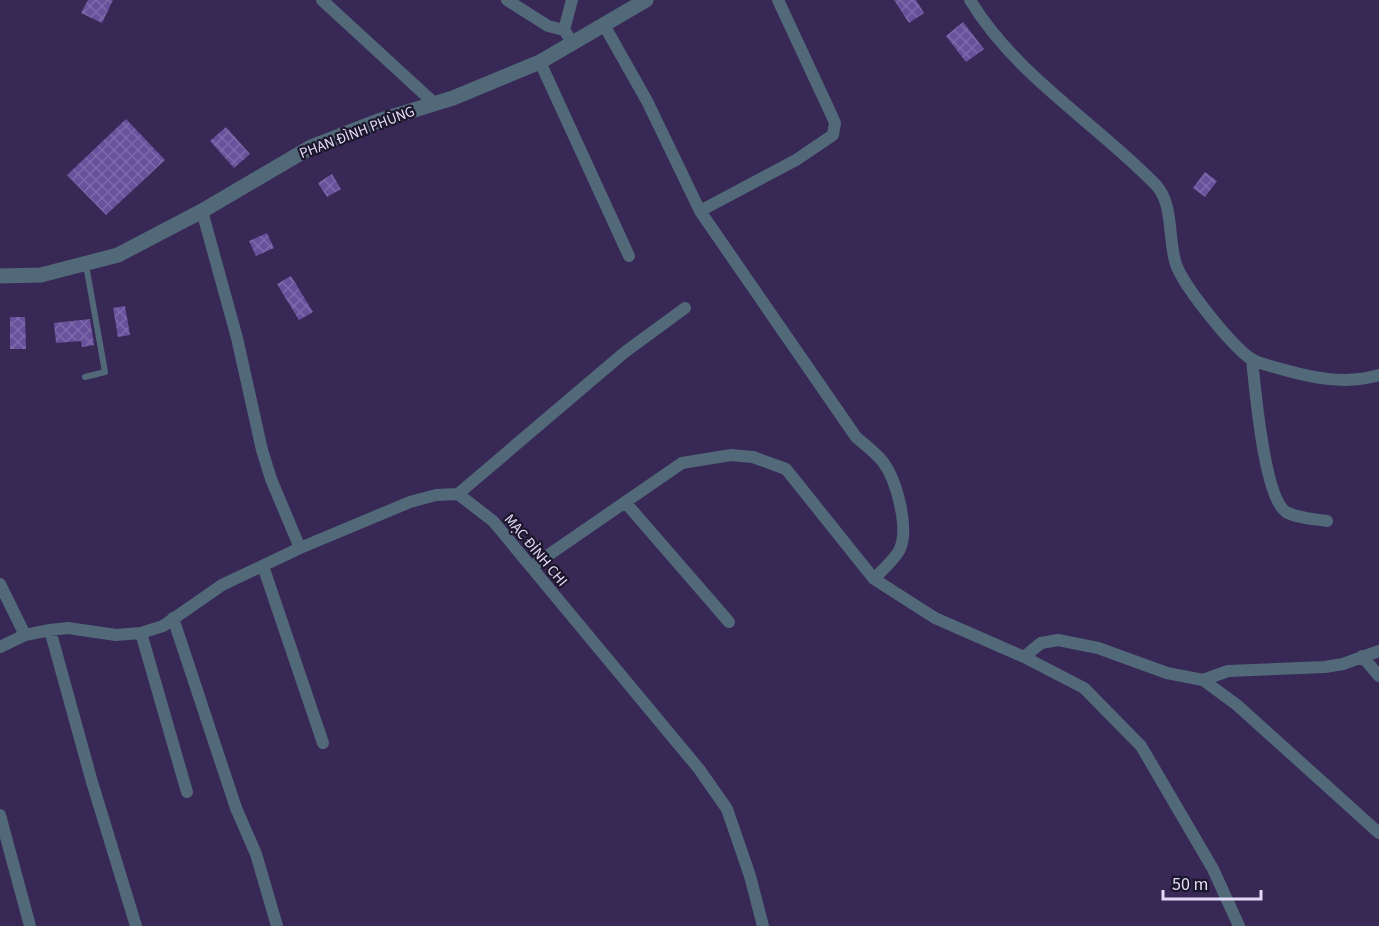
<svg xmlns="http://www.w3.org/2000/svg" width="1379" height="926" font-family="'Source Sans 3',sans-serif">
<defs>
<pattern id="building-cross-hatch" width="8" height="8" patternUnits="userSpaceOnUse" patternTransform="scale(1.5)"><rect width="8" height="8" fill="#6a519c"/><path d="M0 0l8 8M0 8l8-8" fill="none" stroke="#7f69ab"/></pattern>
</defs>
<rect width="100%" height="100%" fill="#372856"/>
<!-- building -->
<path fill="url(#building-cross-hatch)" d="M88 0H113L102 23 81 13Z
M894 0H916L924 13 909 23Z
M963 22 984 49 966 62 946 36Z
M126 119 165 160 106 215 67 175Z
M226 127 250 154 234 168 210 141Z
M1205 172 1217 181 1205 197 1193 188Z
M332 174 341 189 327 197 318 183Z
M267 233 274 248 256 256 249 241Z
M291 276 313 312 299 320 277 284Z
M125 306 130 335 118 337 113 308Z
M10 317H25L26 349H10Z
M90 319 94 345 82 347 81 341 56 343 54 323Z"/>
<g fill="none" stroke-linecap="round" stroke-linejoin="round">
<!-- service -->
<path stroke="#526979" stroke-width="6" d="M85 377 105 372 86 265"/>
<!-- minor -->
<path stroke="#526979" stroke-width="12" d="M322 0 434 103
M507 0 548 26 564 30 573 43
M970 0C1016 76 1095 122 1156 185 1175 206 1167 242 1177 267 1187 290 1231 345 1251 359 1260 364 1271 366 1281 369 1313 378 1346 385 1379 375
M604 25 647 101 700 211 856 437C865 445 876 453 883 462 897 481 910 530 899 551 893 561 882 570 874 579
M564 30 572 0
M540 62 629 256
M202 211 237 338 262 450 271 479 300 548
M700 211 796 160 833 135 835 123 832 116 778 0
M1252 359C1255 388 1264 497 1286 512 1296 518 1315 519 1327 521
M458 494 625 352 685 308
M625 502 729 622
M263 566 323 743
M531 567 682 463 731 455 753 457 786 469 874 579 935 618 1024 657 1084 688 1141 746 1213 869 1239 926
M0 584 25 635
M173 618 236 808 256 854 277 926
M50 630 92 782 136 926
M141 633 187 792
M0 647 25 635 50 630 68 628 116 635 141 633 163 626 222 585 300 548 410 502 436 495 458 494 493 521 699 769 727 809 750 876 763 926
M1362 656 1379 676
M1024 657 1041 643 1058 640 1098 648 1167 673 1203 680 1228 671 1325 667 1343 664 1379 651
M1203 680 1237 705 1379 833
M0 815 30 926"/>
<!-- tertiary -->
<path stroke="#526979" stroke-width="15" d="M0 276 41 275 118 255 202 211 311 147 378 121 453 98 540 62 646 0"/>
</g>
<g text-anchor="middle" stroke-width="4.5" stroke-linejoin="round" paint-order="stroke">
<!-- street labels -->
<g font-size="15" fill="#e2dbf8" stroke="#1c162b">
<text transform="translate(357 132) rotate(-21)" y="5">PHAN ĐÌNH PHÙNG</text>
<text transform="translate(536 550) rotate(50)" y="5">MẠC ĐỈNH CHI</text>
</g>
</g>
<!-- scale -->
<path d="M1163 890v9h98v-9" fill="none" stroke="#e2dbf8" stroke-width="3"/>
<text x="1172" y="890" font-size="18" fill="#e2dbf8" stroke="#1c162b" stroke-width="4.5" paint-order="stroke">50 m</text>
</svg>
